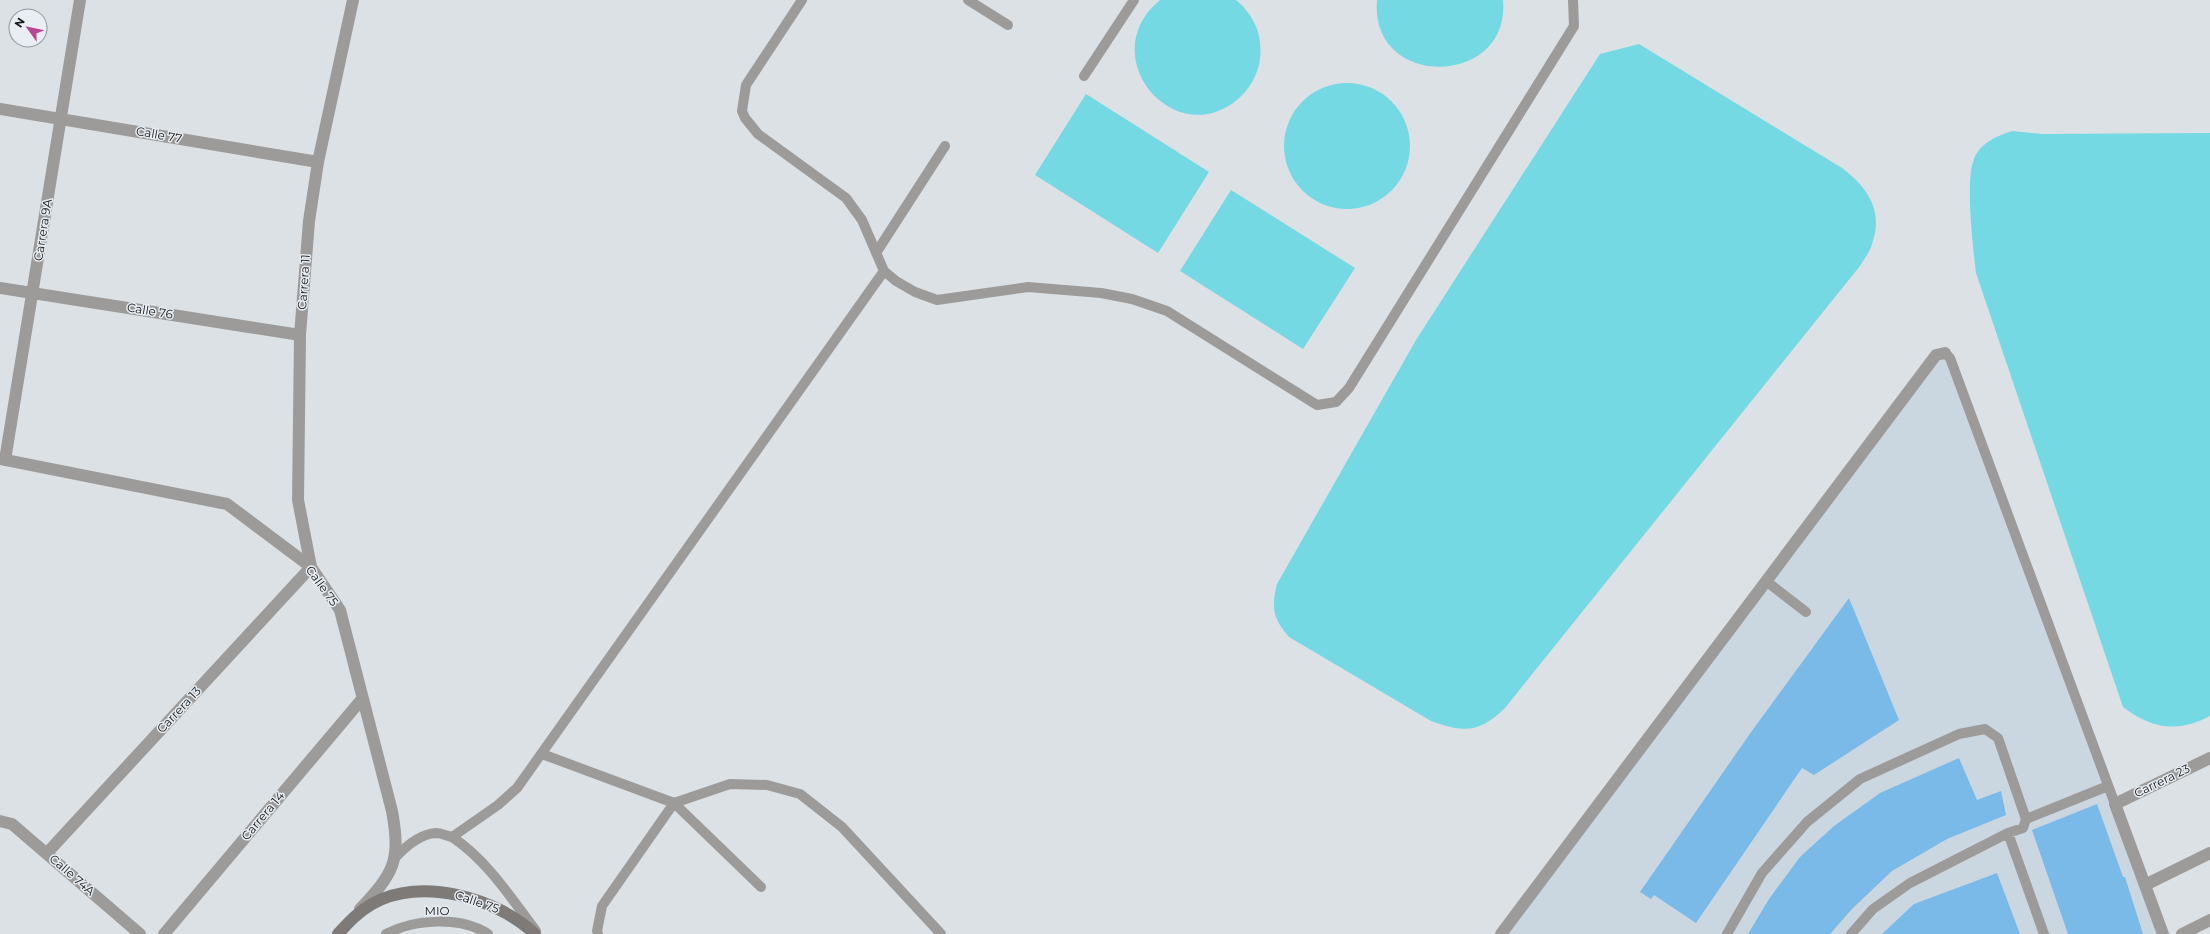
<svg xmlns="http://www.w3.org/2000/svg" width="2210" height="934" font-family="Montserrat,sans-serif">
<rect width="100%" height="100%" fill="#dbe1e5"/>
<!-- built -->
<path fill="#cbd7e0" d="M1945 353 2163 934H1501L1936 355Z"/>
<!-- water -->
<path fill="#75d9e3" d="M1160 0H1236C1254 15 1263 35 1260 59 1258 75 1249 90 1237 100 1173 152 1093 55 1160 0Z
M1377 0H1503C1511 88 1369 90 1377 0Z
M1639 44 1842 168C1867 187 1884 210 1872 244 1870 252 1864 259 1860 266L1505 708C1479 733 1465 733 1431 721L1289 637C1273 618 1271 608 1277 584L1416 340 1600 54Z
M1284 146a63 63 0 1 1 126 0a63 63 0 1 1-126 0Z
M1086 94 1209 172 1158 253 1035 175Z
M2012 131 2043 134 2210 133V716C2177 733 2152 729 2123 707L1976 273C1973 248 1965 180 1974 159 1980 143 1997 136 2012 131Z
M1231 190 1355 268 1303 349 1180 271Z"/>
<!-- building -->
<path fill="#79bae9" d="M1849 598 1899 720 1814 775 1802 768 1696 923 1654 895 1651 899 1640 892 1749 735Z
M1959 758 1977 800 2001 791 2006 815 1947 839 1892 871 1852 909 1830 934H1748L1769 899 1800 857 1834 826 1880 793Z
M2097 804 2123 877H2125L2143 934H2068L2032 830Z
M1997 873 2020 934H1882L1914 904Z"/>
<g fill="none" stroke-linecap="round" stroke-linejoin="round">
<!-- lane -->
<path stroke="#9d9b99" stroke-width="10" d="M802 0 746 85 742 111 745 118 758 134 846 198 862 220 884 271 896 281 915 292 937 300 1028 287 1101 293 1132 299 1167 311 1317 405 1336 402 1349 388 1574 26 1573 0
M968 0 1008 25
M1084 76 1134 0
M876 253 945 146
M1945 353 1950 358 2115 804
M1766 581 1806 612
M542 754 674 803 761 887
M2026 819 2108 786
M2008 833 2044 934
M452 837C487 860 511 898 536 931
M395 858C405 847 420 834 436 833 441 833 447 836 452 837L498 805 517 788 884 271
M386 934C414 919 460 916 488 934
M598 934 597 931 602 906 674 803 730 784 767 785 800 794 842 827 941 934
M1727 934 1762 873 1807 822 1860 779 1959 734 1985 729 1998 738 2026 819 2023 828 2008 833 1910 883 1873 909 1851 934"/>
<!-- street -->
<path stroke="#9d9b99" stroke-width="12" d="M0 109 318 162
M0 288 300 335
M0 459 227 504 311 567 340 610 392 811C401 861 394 873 360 909
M5 460 80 0
M311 567 298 500 300 335 309 221 318 162 353 0
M0 821 12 824 140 934
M47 853 311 567
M2145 885 2210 853
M164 934 362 699
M1501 934 1936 355 1945 353
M2163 934 2115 804 2210 758
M2182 934 2210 920"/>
<!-- secondary -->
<path stroke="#7d7a77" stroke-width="12" d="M338 934C349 922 358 912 372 904 421 876 497 898 535 934"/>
</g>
<g text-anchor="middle" stroke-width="3" stroke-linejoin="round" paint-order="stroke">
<!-- street labels -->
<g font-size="12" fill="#121416" stroke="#e8eef3">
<text transform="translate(159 135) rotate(10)" y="4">Calle 77</text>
<text transform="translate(43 230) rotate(-81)" y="4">Carrera 9A</text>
<text transform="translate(304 282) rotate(-86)" y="4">Carrera 11</text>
<text transform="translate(150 311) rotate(9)" y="4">Calle 76</text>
<text transform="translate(322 586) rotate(54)" y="4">Calle 75</text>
<text transform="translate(179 710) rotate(-47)" y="4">Carrera 13</text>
<text transform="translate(2162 781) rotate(-26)" y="4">Carrera 23</text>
<text transform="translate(263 816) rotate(-50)" y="4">Carrera 14</text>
<text transform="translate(72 875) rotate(41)" y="4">Calle 74A</text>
<text transform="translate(477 902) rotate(19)" y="4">Calle 75</text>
<text x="437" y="915">MIO</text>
</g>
</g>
<!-- north arrow -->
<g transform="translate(28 28) rotate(303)"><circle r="19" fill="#e8eef3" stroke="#92979b"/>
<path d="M0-3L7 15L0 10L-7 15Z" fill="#bd4395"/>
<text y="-6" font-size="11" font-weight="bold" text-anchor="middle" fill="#121416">N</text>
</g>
</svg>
